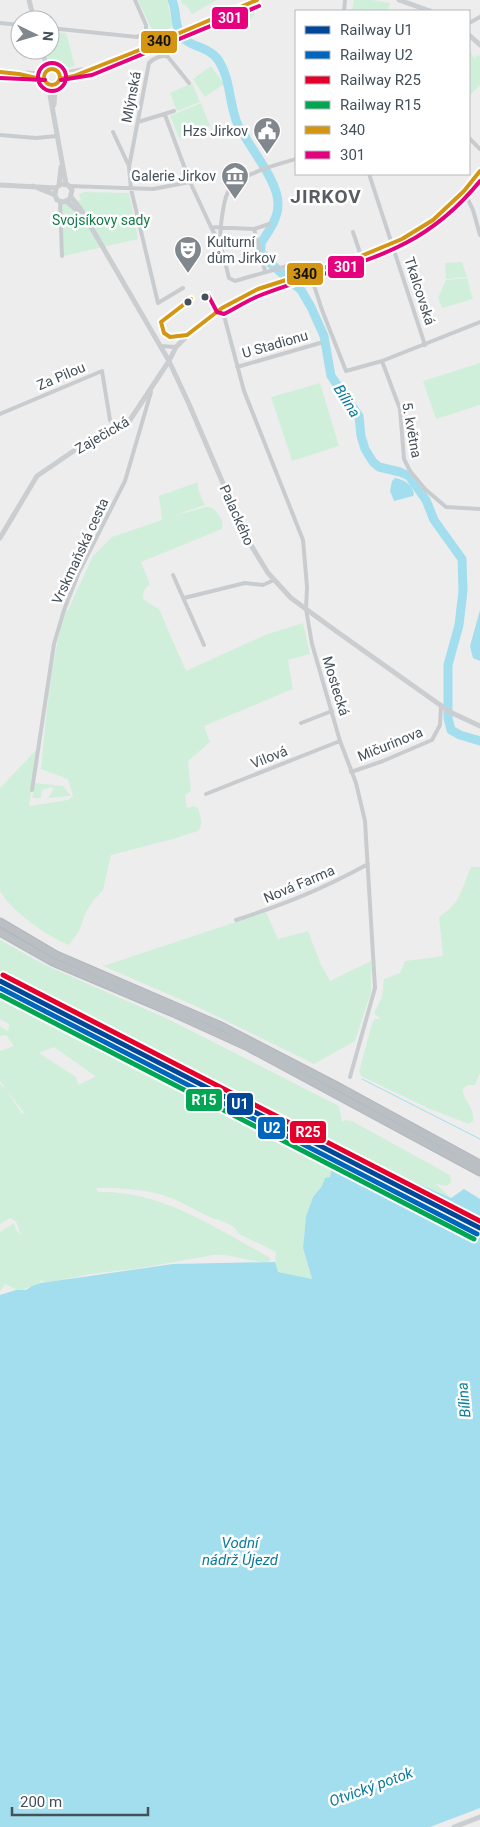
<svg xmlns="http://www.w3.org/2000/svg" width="480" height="1827" font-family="Roboto,sans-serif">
<rect width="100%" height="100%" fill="#eeeded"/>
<!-- green -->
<path fill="#d0efdb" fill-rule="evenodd" d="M138 0H167L173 27 154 34Z
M181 0H217L192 14 187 6 182 4Z
M354 0H372L390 3 388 11H352Z
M250 6 254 8V15L252 18 221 32 215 29 214 23 216 20Z
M50 32 66 33 75 66 65 68 48 61 46 50H50Z
M469 50 474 58 478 55 480 56V85L470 95H469Z
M211 66 224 84 205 97 193 79Z
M192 83 200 102 177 111 170 93Z
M201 103 210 126 179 138 170 116Z
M84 192 129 193 138 239 64 256 61 204 81 200 79 194Z
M462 262 467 277 446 279 445 263Z
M467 278 473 299 442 308 438 298 446 280Z
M480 363V405L436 419 423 381Z
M320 383 339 446 292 461 271 397Z
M198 482V489L205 505 173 516 206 507 213 508C219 515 224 519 222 529L141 562 150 584 144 590 143 598 150 604 159 609 186 671 265 635 303 623 310 654 288 660 293 689 204 726 210 742 188 761 191 791 185 795 187 808 194 806 198 808C200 815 204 825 198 831L173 839 111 855 103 890 93 901 86 912 79 931 69 945C48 937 11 911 0 891V788L38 748 29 806 68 800 73 796 68 779 41 769C46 715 51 662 65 610H68L93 556 112 537 162 520 159 496Z
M35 783 63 786 71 796 48 798 53 790 52 787 42 790 41 798H32Z
M471 867H480V1073L475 1085H467L463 1089C462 1100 475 1106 473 1121L469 1124 430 1109 361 1076 359 1072 372 1023 375 1019H381L374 1013 382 997 384 979 400 973 405 961 443 956 439 917C444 913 450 909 454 904 461 896 466 878 471 867Z
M266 912 278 939 308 931 321 965 330 981 371 961V992L355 1041 314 1064 200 1008 103 966Z
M0 940 45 965 168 1019 339 1106 342 1122 345 1120 352 1121 450 1175 451 1182 447 1186 436 1184 451 1198 400 1176 392 1177 382 1174 0 978Z
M0 990 348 1170 332 1165 330 1178 325 1179 322 1186 313 1197 306 1215 303 1248 312 1280 277 1272 275 1262 276 1252 239 1234C233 1222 221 1222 210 1217 198 1212 187 1205 176 1200 151 1189 123 1188 96 1188L98 1192C162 1190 215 1228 269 1257L271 1260 265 1263 226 1255H214L141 1268 90 1274 47 1283 40 1280 41 1283 19 1291 5 1284 0 1291V1232L14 1223 16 1230 21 1235 16 1221 10 1218 0 1224V1084L6 1089 22 1114 24 1113 0 1081V1051L14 1046 6 1035 0 1036V1026L8 1031 9 1024 0 1019ZM54 1047 95 1076V1077L78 1085 76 1077 39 1053Z"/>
<!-- water -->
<path fill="#a3deee" d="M395 478C405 480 412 484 414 494L413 496 394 501 390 491 392 481Z
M480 610V661L473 658 470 646Z
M332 1165C351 1171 381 1179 400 1176L451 1198 464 1189 480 1199V1808L430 1827H0V1295L16 1290H26L32 1286 41 1283 173 1264 275 1262 278 1272 312 1279 303 1248 306 1216 313 1197 322 1186 325 1178 330 1177Z"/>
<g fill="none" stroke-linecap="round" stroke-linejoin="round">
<!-- stream -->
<path stroke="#a3deee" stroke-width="1" d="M362 1079 480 1139"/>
<!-- river -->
<path stroke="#a3deee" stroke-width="9" d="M172 0C177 11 174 22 180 33 187 48 209 45 219 61 230 79 229 100 236 120 238 127 243 133 247 140 257 157 279 185 278 205 278 219 268 232 261 243V252L269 262 301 290 311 307 324 336 331 376 359 416 361 436 365 449 373 462 379 467 400 472 409 476 426 500 434 520 462 559 463 591 459 625 448 665V718L451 730 460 735 480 741"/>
<defs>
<path id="highway" d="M0 922 56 955 221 1026 335 1085 480 1164
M0 932 53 962 171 1012 248 1047 480 1172"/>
</defs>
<!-- highway casing -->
<use href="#highway" stroke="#b2b7bd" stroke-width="9"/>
<!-- street -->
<path stroke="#c9cccf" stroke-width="4" d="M344 11 345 0
M0 23 20 25
M469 23 480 17
M50 28 137 37 146 32V25L135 0
M165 115 190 182 211 227 221 246 229 278 235 281 294 264 299 277
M138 122 174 111
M113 132 128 164
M0 135 36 138 57 136
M469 138 480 149
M369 174 425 345
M69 186 153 189 190 182
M464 191 473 210 480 235
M60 201 62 256
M211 227 254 229
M353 232 361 256
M220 241C220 230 223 201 228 192 237 175 278 164 296 159
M265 271 254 229 269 224
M310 273 322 310 346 371 382 361 480 322
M183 288 158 303 131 189 129 167 149 63C154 58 163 54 168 57L189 83
M222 308 244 391 303 540 307 587 306 609 312 644 340 741 356 783 365 821 375 988 350 1077
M160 346 176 347
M382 361 400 409 404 459 410 471 425 489 446 507 480 509
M237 367 320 343
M0 414 102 371 110 420 118 428
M173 575 204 645
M184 598 245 583 263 585 274 580
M301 723 332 711
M351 772 383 761 432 740 440 725 441 705
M32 790 54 644 64 610 79 572 125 481 151 392
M206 794 340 741
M236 920C285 904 323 889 368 864"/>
<!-- secondary -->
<path stroke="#caced1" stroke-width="5" d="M29 0 34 20
M399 0 430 11
M469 35 480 45
M41 50 49 70
M44 77a8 8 0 1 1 16 0a8 8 0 1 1-16 0Z
M0 72 45 74
M60 74 82 70
M22 75 45 80
M60 79 74 76 142 49 257 0
M48 84 66 184
M54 105 55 85
M0 185 56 188
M59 185 61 167
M33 186 55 195 57 200 63 202 70 199 72 190 68 185 61 184 56 188 55 195
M71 197 80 208 169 361 189 404 246 537 268 573 291 598 336 631 450 712 480 726
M66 201 79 212
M0 538 37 476 94 437 128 423 169 361 176 347 196 327 222 308 258 289 361 256 402 239 433 220 464 191 480 171
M454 1827 480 1817"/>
<!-- highway -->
<use href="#highway" stroke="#babfc4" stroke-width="7"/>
<defs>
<path id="bus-1" d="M44 77a8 8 0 1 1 16 0a8 8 0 1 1-16 0Z
M0 72 19 74 45 80
M60 79 74 76 142 49 257 0
M191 299 161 322 164 333 170 337 187 335 222 308 258 289 361 256 402 239 433 220 464 191 480 171"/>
<path id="bus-2" d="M38 77a14 14 0 1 1 28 0a14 14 0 1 1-28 0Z
M0 78 45 80
M61 80 92 75 259 6
M205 297 208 295 217 312 224 314C236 308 248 300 261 295 349 261 415 261 480 181"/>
</defs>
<!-- bus-1 casing -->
<use href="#bus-1" stroke="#fff" stroke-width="8"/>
<!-- bus-2 casing -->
<use href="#bus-2" stroke="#fff" stroke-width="8"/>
<!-- bus-1 -->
<use href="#bus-1" stroke="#d39512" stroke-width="4"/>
<!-- bus-2 -->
<use href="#bus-2" stroke="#e5007d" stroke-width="4"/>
<defs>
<path id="rail-1" d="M0 981 480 1228"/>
<path id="rail-2" d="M0 988 477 1234"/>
<path id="rail-3" d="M3 975 480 1221"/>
<path id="rail-4" d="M0 995 474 1239"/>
</defs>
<!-- rail-1 casing -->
<use href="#rail-1" stroke="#fff" stroke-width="9"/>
<!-- rail-2 casing -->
<use href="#rail-2" stroke="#fff" stroke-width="9"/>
<!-- rail-3 casing -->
<use href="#rail-3" stroke="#fff" stroke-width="9"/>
<!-- rail-4 casing -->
<use href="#rail-4" stroke="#fff" stroke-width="9"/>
<!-- rail-1 -->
<use href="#rail-1" stroke="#00479a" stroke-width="5"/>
<!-- rail-2 -->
<use href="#rail-2" stroke="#0065bd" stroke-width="5"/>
<!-- rail-3 -->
<use href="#rail-3" stroke="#e4002b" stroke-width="5"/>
<!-- rail-4 -->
<use href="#rail-4" stroke="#00a651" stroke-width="5"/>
</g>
<!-- icons -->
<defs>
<symbol id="civic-pin" viewBox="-11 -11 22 30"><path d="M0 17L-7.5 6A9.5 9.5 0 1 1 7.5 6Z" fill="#80878d" stroke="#fff"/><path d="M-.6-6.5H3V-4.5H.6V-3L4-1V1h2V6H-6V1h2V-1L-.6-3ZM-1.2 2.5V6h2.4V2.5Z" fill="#fff"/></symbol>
<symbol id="museum-pin" viewBox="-11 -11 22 30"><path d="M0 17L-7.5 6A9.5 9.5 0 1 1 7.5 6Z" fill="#80878d" stroke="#fff"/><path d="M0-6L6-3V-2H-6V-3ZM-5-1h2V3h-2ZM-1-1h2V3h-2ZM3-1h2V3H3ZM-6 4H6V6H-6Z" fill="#fff"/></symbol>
<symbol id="theatre-pin" viewBox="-11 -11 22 30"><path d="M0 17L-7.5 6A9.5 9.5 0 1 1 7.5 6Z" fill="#80878d" stroke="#fff"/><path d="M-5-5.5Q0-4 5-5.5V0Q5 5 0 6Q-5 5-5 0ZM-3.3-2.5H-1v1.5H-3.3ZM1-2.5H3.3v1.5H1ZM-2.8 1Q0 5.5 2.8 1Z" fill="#fff"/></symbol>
</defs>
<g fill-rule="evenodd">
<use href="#civic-pin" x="251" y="115" width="32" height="43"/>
<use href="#museum-pin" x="219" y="160" width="32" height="43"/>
<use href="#theatre-pin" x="172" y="234" width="32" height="43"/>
</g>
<!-- markers -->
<g fill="#44505a" stroke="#fff" stroke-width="2">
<circle cx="205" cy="297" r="4.5"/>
<circle cx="188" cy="302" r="4.5"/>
</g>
<g text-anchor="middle" stroke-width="5" stroke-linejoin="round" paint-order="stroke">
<!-- street labels -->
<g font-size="14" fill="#44505a" stroke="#fff">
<text transform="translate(131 97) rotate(-79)" y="5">Mlýnská</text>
<text transform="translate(420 291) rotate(72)" y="5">Tkalcovská</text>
<text transform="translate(275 344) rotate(-16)" y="5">U Stadionu</text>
<text transform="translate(61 376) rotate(-23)" y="5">Za Pilou</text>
<text transform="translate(412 430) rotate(80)" y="5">5. května</text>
<text transform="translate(102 435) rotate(-30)" y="5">Zaječická</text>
<text transform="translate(237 515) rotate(66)" y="5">Palackého</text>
<text transform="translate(80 551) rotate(-65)" y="5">Vrskmaňská cesta</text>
<text transform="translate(336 686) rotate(73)" y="5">Mostecká</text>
<text transform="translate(390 744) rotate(-22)" y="5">Mičurinova</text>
<text transform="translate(269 757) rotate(-22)" y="5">Vilová</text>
<text transform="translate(299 884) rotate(-23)" y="5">Nová Farma</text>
</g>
<!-- poi labels -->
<g font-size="14" fill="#44505a" stroke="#fff" text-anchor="end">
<text x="248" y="136">Hzs Jirkov</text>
<text x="216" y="181">Galerie Jirkov</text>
<text x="207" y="247" text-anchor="start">Kulturní<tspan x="207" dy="16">dům Jirkov</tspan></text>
</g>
<!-- park labels -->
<g font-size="14" fill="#137d48" stroke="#fff">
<text x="101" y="225">Svojsíkovy sady</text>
</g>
<!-- water labels -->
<g font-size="15" font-style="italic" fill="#097c9b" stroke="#fff">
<text transform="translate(347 401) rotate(58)" y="5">Bílina</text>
<text transform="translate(464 1400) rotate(-95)" y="5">Bílina</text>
<text x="240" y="1548">Vodní<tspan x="240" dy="17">nádrž Újezd</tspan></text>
<text transform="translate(371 1787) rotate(-20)" y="5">Otvický potok</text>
</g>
<!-- district labels -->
<g font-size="19" font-weight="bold" letter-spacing="1" fill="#595d62" stroke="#fff">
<text x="326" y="203">JIRKOV</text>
</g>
</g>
<g stroke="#fff" stroke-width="2">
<rect x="211" y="6" width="38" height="24" rx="5" fill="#e5007d"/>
<rect x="140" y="30" width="38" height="24" rx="5" fill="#d39512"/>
<rect x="327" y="255" width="38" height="24" rx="5" fill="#e5007d"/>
<rect x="286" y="262" width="38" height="24" rx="5" fill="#d39512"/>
<rect x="185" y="1088" width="38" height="24" rx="5" fill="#00a651"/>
<rect x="226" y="1092" width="28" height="24" rx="5" fill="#00479a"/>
<rect x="257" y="1116" width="29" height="24" rx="5" fill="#0065bd"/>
<rect x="289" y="1120" width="38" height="24" rx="5" fill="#e4002b"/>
</g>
<g font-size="14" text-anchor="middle" font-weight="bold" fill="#fff">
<text x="230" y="23">301</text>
<text x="346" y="272">301</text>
<text x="204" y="1105">R15</text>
<text x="240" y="1109">U1</text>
<text x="272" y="1133">U2</text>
<text x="308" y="1137">R25</text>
</g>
<g font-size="14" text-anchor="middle" font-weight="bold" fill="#111">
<text x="159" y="46">340</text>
<text x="305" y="279">340</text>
</g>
<!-- legend -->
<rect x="295" y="10" width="175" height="165" fill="#ffffff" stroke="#b4b9bd"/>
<rect x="305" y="26" width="25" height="8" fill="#00479a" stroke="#b4b9bd"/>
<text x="340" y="35" font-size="15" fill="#44505a">Railway U1</text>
<rect x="305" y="51" width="25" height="8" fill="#0065bd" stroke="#b4b9bd"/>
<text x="340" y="60" font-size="15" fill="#44505a">Railway U2</text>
<rect x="305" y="76" width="25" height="8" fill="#e4002b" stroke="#b4b9bd"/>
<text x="340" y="85" font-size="15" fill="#44505a">Railway R25</text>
<rect x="305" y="101" width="25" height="8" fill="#00a651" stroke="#b4b9bd"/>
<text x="340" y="110" font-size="15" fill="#44505a">Railway R15</text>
<rect x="305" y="126" width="25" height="8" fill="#d39512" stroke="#b4b9bd"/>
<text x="340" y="135" font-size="15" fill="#44505a">340</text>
<rect x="305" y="151" width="25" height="8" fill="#e5007d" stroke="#b4b9bd"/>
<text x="340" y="160" font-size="15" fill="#44505a">301</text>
<!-- north arrow -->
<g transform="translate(35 35) rotate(95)"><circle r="24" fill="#ffffff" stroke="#b4b9bd"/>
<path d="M0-4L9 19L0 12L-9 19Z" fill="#80878d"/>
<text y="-8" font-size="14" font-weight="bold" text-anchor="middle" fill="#44505a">N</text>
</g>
<!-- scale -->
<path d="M12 1807v8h136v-8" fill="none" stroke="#44505a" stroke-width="2.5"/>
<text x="20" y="1807" font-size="15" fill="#44505a" stroke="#ffffff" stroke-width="4" paint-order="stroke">200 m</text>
</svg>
